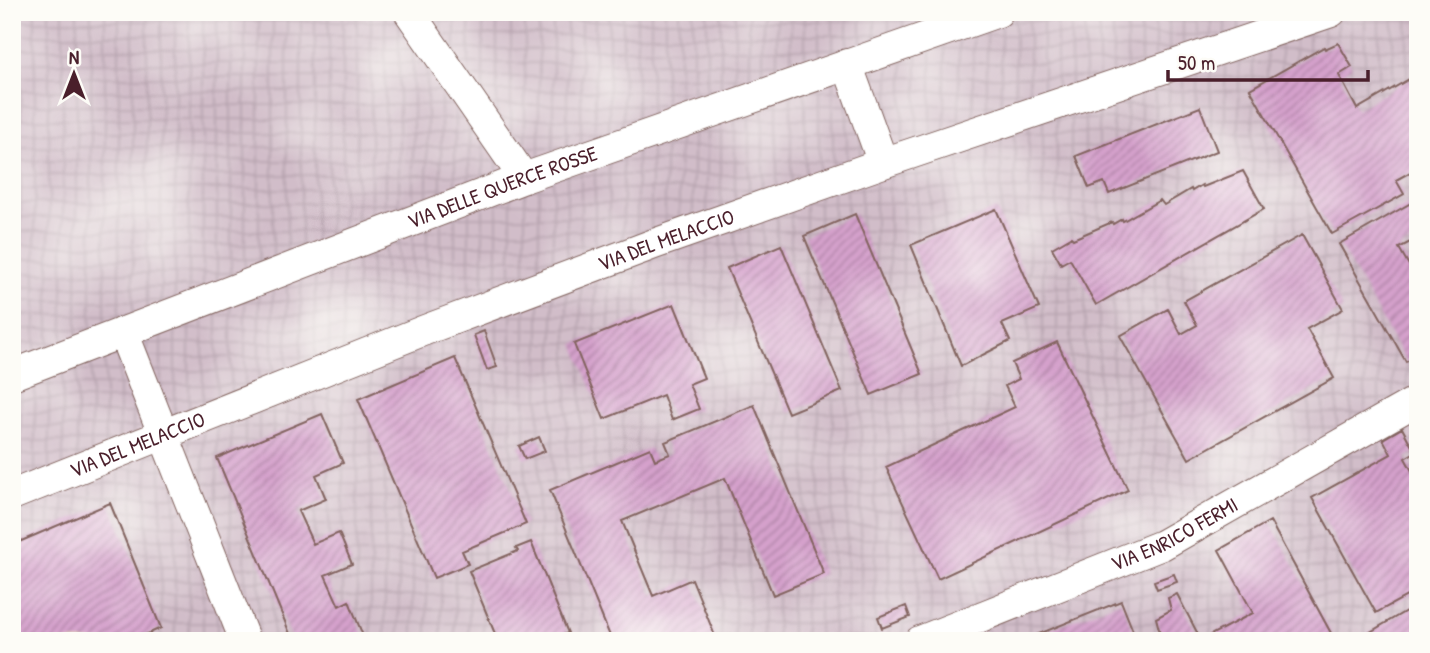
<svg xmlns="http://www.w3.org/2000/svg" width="1430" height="653" font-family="'Patrick Hand',sans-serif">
<defs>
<pattern id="industrial-grid" width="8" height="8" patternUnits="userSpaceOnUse" patternTransform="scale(1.75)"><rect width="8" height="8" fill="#d1bdc9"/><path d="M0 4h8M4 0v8" fill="none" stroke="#b5a2ad"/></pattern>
<pattern id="building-hatch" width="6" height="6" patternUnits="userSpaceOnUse" patternTransform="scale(1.75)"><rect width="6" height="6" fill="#d5a1cc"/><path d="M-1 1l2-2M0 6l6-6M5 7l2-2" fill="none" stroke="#af83a6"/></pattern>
</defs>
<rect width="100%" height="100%" fill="#fdfcf7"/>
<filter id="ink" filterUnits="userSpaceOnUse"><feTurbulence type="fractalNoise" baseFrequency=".0143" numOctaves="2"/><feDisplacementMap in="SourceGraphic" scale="14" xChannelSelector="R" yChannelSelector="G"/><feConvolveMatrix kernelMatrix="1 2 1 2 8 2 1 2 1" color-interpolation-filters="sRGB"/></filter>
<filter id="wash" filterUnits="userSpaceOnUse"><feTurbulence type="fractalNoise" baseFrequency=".00686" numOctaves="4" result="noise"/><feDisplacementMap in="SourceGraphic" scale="28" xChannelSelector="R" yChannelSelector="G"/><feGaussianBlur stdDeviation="1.57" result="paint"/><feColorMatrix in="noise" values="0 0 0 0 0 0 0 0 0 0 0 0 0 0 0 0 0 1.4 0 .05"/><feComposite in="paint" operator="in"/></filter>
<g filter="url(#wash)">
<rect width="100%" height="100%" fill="#e9e0bc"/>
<!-- industrial -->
<path fill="url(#industrial-grid)" d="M12 12H1418V641H12Z"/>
<g id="blocks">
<!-- building -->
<path fill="url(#building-hatch)" d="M1338 43 1352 67 1339 75 1357 109 1418 74V168L1396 180 1404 194 1332 234 1250 89 1324 47 1325 49Z
M1200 107 1217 151 1109 194 1104 182 1089 188 1076 156Z
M1243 171 1264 209 1096 305 1070 259 1061 264 1052 248 1071 237 1073 239 1112 222 1113 224 1122 219 1123 221 1160 200 1164 205 1191 189 1192 191 1202 185 1203 187Z
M1418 199V238L1399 248 1418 281V355L1406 362 1339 244Z
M996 209 1039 308 1002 324 1010 341 961 366 911 245Z
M855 214 922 374 871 395 804 236Z
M1302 235 1343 309 1307 329 1334 378 1189 459 1120 336 1168 309 1181 334 1197 325 1184 301Z
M781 245 842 391 788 413 727 268Z
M674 304 704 378 689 384 699 409 672 420 663 395 604 419 574 344Z
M484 331 497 367 487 370 474 335Z
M1057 342 1128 490 938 579 886 467 1015 407 1005 386 1019 379 1012 363Z
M455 358 526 524 462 551 468 564 434 578 358 399Z
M754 405 824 574 773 595 725 478 622 521 653 596 692 579 717 641H612L550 490 650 448 655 460 670 454 665 442Z
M322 414 343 463 316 475 326 499 298 511 313 544 339 533 352 564 325 575 339 606 349 601 365 641H293L217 458Z
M1402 428 1415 452 1405 458 1418 482V590L1376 613 1312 498 1391 454 1383 439Z
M539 437 545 451 525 459 519 446Z
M110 503 161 628 132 641H12V545Z
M1270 521 1332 635 1322 641H1162L1156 618 1171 610 1168 598 1177 594 1201 640 1253 613 1219 550Z
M531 542 568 633 550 641H498L469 571 518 551 516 548Z
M1174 574 1177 582 1157 589 1154 581Z
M1121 601 1137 641H1032L1031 637Z
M1418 604V641H1355Z
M906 606 910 617 882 628 878 617Z"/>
</g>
</g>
<g filter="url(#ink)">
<use href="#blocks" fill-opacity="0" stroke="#82635e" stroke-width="2"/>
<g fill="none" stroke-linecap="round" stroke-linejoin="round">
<defs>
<g id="street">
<path d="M409 12 524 178"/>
<path d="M847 64 883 163"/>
<path d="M123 332 245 641"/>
<path id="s1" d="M12 375 524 178 998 12"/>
<path id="s2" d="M12 495 425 330 654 244 883 163 1331 12"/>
<path id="s3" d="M920 641 1162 545 1418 400"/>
</g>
</defs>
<!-- street casing -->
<use href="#street" stroke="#82635e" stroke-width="32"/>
<!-- street -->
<use href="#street" stroke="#fff" stroke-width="30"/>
</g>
</g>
<g text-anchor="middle" stroke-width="6" stroke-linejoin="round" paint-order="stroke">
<!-- street labels -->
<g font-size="21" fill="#4a1f2b" stroke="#fdfcf7">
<text dy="7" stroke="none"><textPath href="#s1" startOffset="525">VIA DELLE QUERCE ROSSE</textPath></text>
<text dy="7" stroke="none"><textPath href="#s2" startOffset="702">VIA DEL MELACCIO</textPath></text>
<text dy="7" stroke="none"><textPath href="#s2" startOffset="135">VIA DEL MELACCIO</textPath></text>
<text dy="7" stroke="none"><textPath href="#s3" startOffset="276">VIA ENRICO FERMI</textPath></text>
</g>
</g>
<!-- margin -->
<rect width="1430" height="653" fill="none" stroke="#fdfcf7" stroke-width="42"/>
<!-- north arrow -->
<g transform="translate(74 74)" stroke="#fdfcf7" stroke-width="5" paint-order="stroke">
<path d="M0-5L12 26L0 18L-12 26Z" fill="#4a1f2b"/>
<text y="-10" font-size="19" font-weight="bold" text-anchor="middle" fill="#4a1f2b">N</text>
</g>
<!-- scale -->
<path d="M1168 70v10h200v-10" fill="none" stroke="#4a1f2b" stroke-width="3.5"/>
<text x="1178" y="70" font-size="21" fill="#4a1f2b" stroke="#fdfcf7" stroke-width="5" paint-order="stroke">50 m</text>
</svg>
